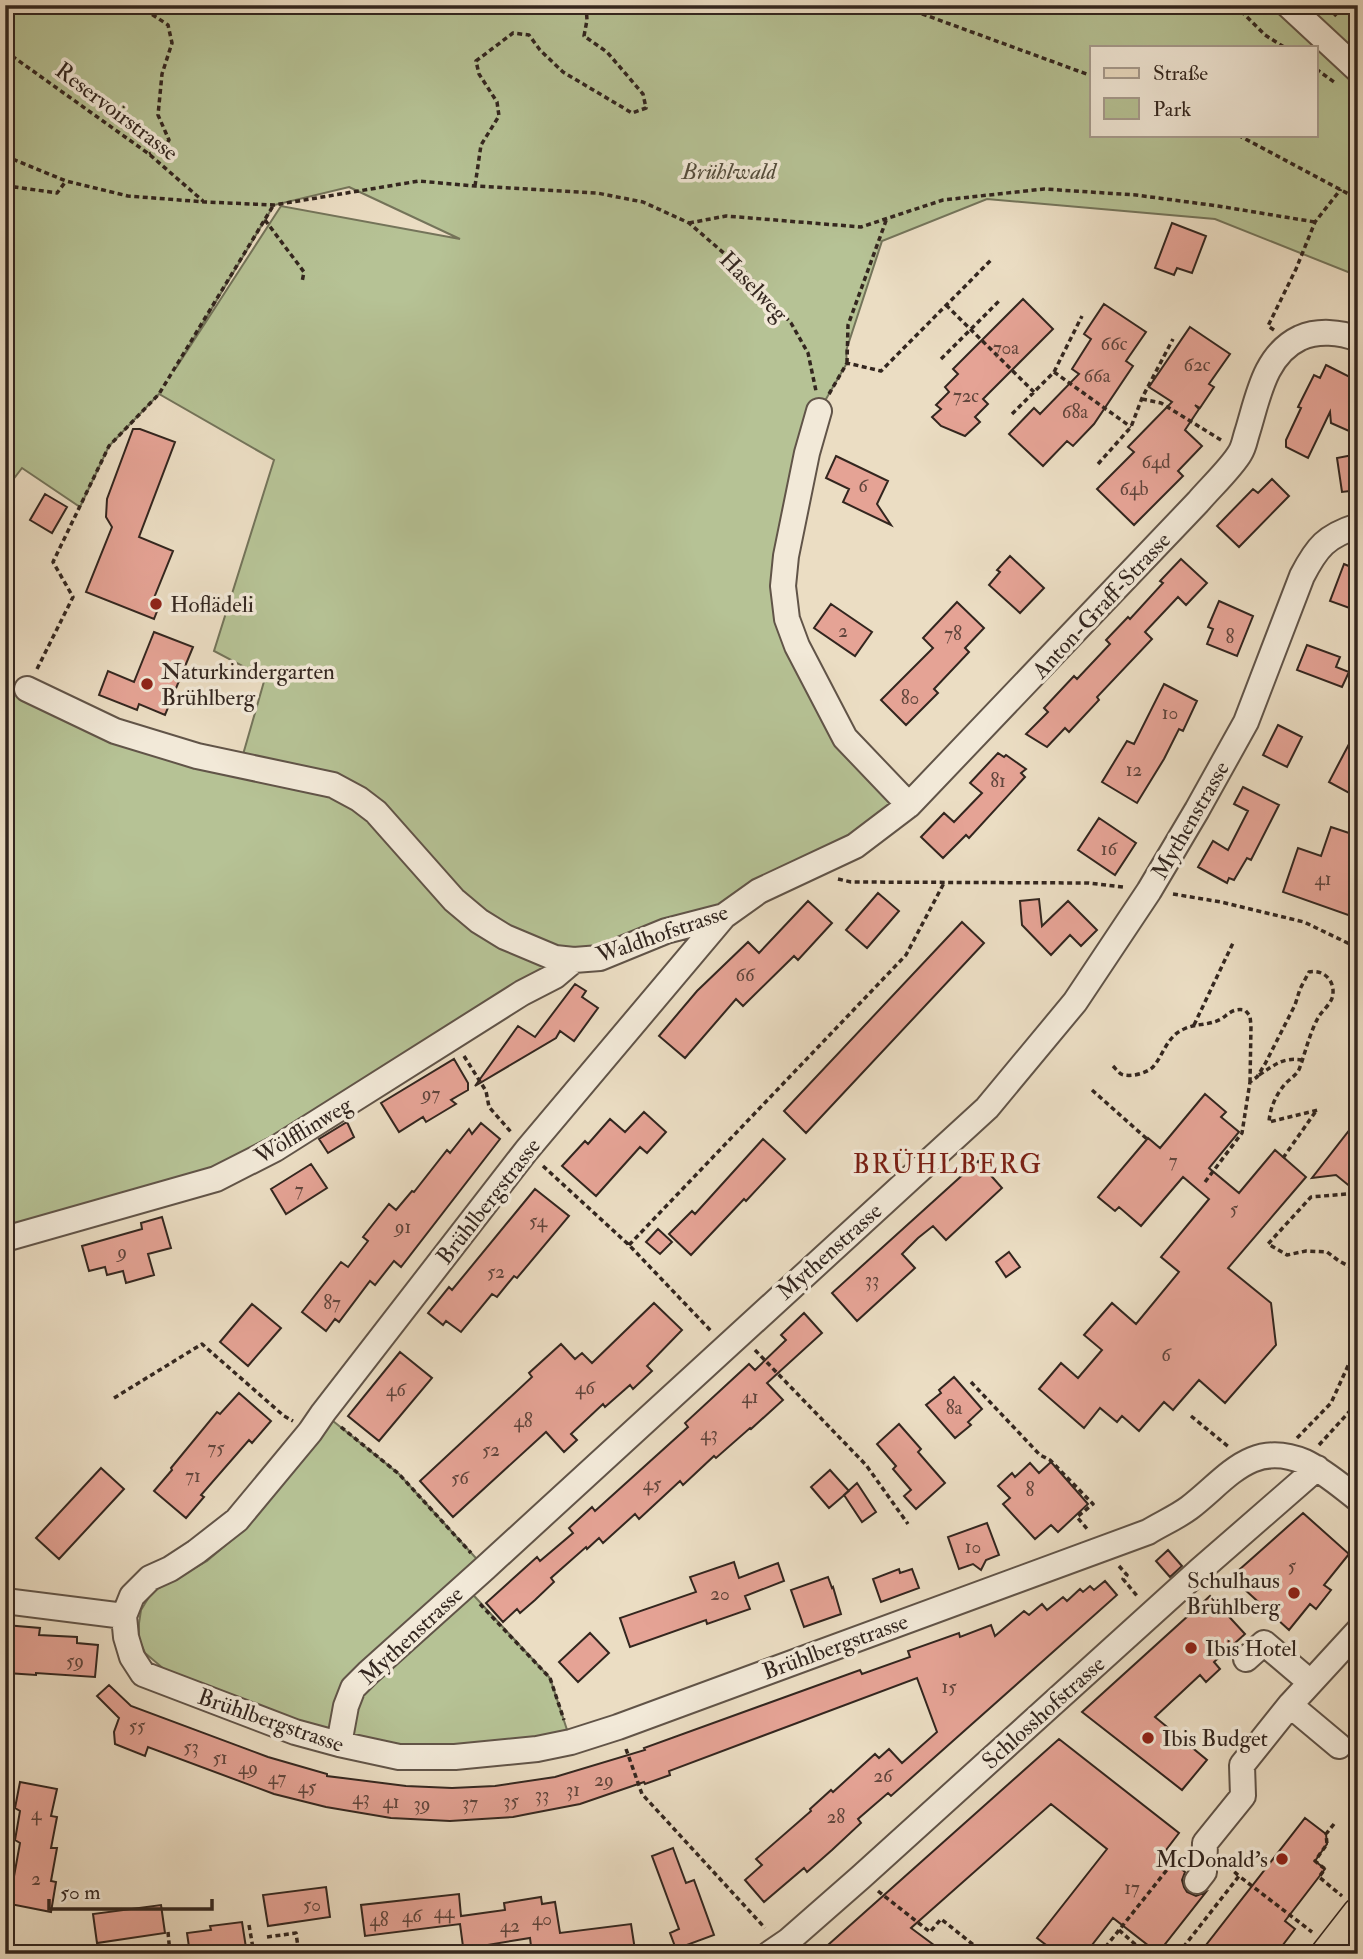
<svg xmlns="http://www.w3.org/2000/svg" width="1363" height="1959" font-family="'IM FELL Double Pica',serif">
<rect width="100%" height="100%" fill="#ebddc3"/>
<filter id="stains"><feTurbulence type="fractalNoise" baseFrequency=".00286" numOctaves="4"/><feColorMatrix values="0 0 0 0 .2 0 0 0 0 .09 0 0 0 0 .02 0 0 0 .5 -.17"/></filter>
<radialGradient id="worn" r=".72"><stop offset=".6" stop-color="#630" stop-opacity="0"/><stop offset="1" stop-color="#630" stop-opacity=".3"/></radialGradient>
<!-- green -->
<path fill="#b6c295" stroke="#74745a" stroke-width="2" fill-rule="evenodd" d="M5 5H1358V276L1215 219 987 199 882 241 846 351 847 363 819 411 783 586 845 738 909 805 855 846 600 958 275 1149 5 1239V693L27 689 240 765 265 678 214 651 274 460 159 394 109 446 80 507 22 468 5 490ZM1092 47H1316V135H1092ZM349 187 460 239 281 206 176 368 274 205Z
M323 1413 399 1474 485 1568 465 1586 550 1678 571 1742 537 1749 339 1744 165 1670 145 1653 139 1639V1623L141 1610 152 1592 207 1561 241 1532Z"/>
<!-- building -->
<path fill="#e5a395" stroke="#33261f" stroke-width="2" d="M1172 223 1206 236 1192 273 1177 268 1174 275 1155 268Z
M1023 299 1053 329 983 399 988 404 975 417 980 422 965 436 941 426 932 417 941 409 936 405 949 392 945 387 958 374 953 369Z
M1104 304 1146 332 1126 361 1133 366 1094 424 1073 446 1067 441 1043 466 1009 434 1034 408 1040 414 1079 374 1072 369 1091 339 1084 334Z
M1190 327 1230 354 1209 384 1214 387 1200 408 1195 405 1199 409 1185 430 1202 446 1178 471 1183 476 1134 525 1097 489 1134 452 1128 447 1172 402 1149 387Z
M1326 365 1358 381V435L1331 423 1330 412 1308 458 1286 447V440L1301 408 1298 407 1314 375 1320 378Z
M133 429H140L175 442 139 537 173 551 154 598 161 601 154 619 86 592 112 527 106 517 107 499Z
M1358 454V490L1342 492 1337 458Z
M836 456 888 481 877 504 891 525 843 502 849 489 826 478Z
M1272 479 1289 496 1239 547 1217 526 1253 489 1258 493Z
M45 494 67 507 52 533 30 520Z
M1010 556 1044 588 1020 613 989 585 1000 572 997 570Z
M1181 559 1207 583 1186 605 1178 597 1145 632 1152 639 1097 697 1099 700 1069 732 1065 728 1047 747 1026 734 1048 712 1044 708 1074 676 1077 679 1110 644 1106 640 1128 617 1130 619 1163 583 1160 581Z
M1344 564 1358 570V611L1330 601Z
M1219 601 1253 616 1237 656 1207 644 1213 629 1208 627Z
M957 602 984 628 965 648 969 652 934 689 938 693 906 725 881 700 933 648 923 638Z
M831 604 872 632 855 656 814 628Z
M154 632 193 647 165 715 139 704 137 710 99 695 108 671 134 682Z
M1307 645 1340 657 1336 667 1349 672 1342 687 1297 670Z
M1164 684 1197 701 1183 731 1179 729 1164 759 1137 803 1102 782 1127 741 1134 744Z
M1278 725 1302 737 1287 767 1263 755Z
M1358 727V782L1351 794 1329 782Z
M998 753 1004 757 1006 755 1026 769 1021 773 1025 777 969 838 966 835 943 858 921 837 944 813 954 822 982 793 970 783Z
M1243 787 1279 805 1251 860 1247 858 1234 880 1229 878 1227 883 1198 867 1213 841 1228 850 1248 811 1234 804Z
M1099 818 1136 843 1115 875 1078 850Z
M1331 827 1358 836V897L1351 916 1283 892 1298 848 1321 856Z
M878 893 899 911 867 948 846 930Z
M1039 899 1042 926 1068 901 1097 930 1081 946 1070 935 1051 955 1022 925 1020 901Z
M808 901 832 923 798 960 794 956 743 1006 736 999 685 1058 659 1036 697 991 748 942 759 953Z
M962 922 984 943 806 1133 784 1111Z
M575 984 586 991 582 997 598 1008 574 1041 560 1031 556 1038 475 1086 518 1026 535 1037Z
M454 1059 468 1083V1090L451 1100 456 1104 426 1122 423 1117 399 1132 381 1103Z
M1205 1094 1226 1112 1221 1117 1239 1132 1209 1168 1239 1193 1275 1150 1306 1177 1228 1268 1271 1303 1276 1345 1225 1403 1199 1380 1173 1410 1164 1402 1139 1431 1122 1416 1117 1422 1100 1408 1084 1428 1039 1389 1061 1363 1078 1378 1102 1350 1084 1335 1112 1303 1136 1324 1179 1272 1161 1257 1209 1199 1183 1177 1141 1226 1119 1207 1115 1211 1098 1197 1148 1138 1160 1148Z
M644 1112 666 1132 647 1153 640 1147 596 1196 562 1166 585 1141 588 1144 610 1119 625 1132Z
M1358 1119V1193L1336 1175 1312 1178Z
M347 1122 354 1137 328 1153 319 1139Z
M481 1123 500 1139 401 1267 394 1261 375 1285 370 1281 339 1322 335 1319 326 1331 302 1312 341 1262 348 1267 368 1241 363 1237 389 1204 396 1210 412 1191 414 1192 447 1150 450 1153 469 1129 472 1134Z
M763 1139 785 1159 746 1201 744 1199 691 1255 669 1234 692 1211 695 1214Z
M978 1161 1002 1188 946 1240 933 1226 918 1238 902 1254 915 1268 857 1321 832 1293Z
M311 1164 327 1188 286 1214 271 1189Z
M535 1189 569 1216 517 1278 514 1276 497 1297 492 1294 461 1332 446 1321 443 1325 428 1313 449 1287 452 1290Z
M162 1217 171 1248 148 1254 154 1275 126 1283 123 1271 107 1275 105 1267 89 1271 82 1246 142 1229 141 1223Z
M658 1229 672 1242 660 1254 646 1242Z
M1009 1252 1020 1267 1006 1277 996 1262Z
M654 1303 682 1330 647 1366 652 1371 633 1389 630 1385 605 1407 603 1404 571 1434 577 1440 564 1452 546 1432 453 1517 420 1481 532 1377 529 1373 561 1344 575 1359 582 1353 592 1363Z
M252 1304 281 1328 248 1366 220 1342Z
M804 1313 822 1333 767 1383 783 1400 751 1429 750 1428 716 1458 714 1456 683 1485 680 1481 639 1519 635 1514 603 1543 599 1538 587 1549 586 1547 551 1578 554 1582 535 1600 520 1613 517 1609 503 1622 486 1603 537 1557 540 1561 573 1533 569 1528 592 1507 595 1511 688 1427 685 1423 749 1364 755 1370 786 1340 781 1335Z
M400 1352 432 1378 379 1441 348 1416Z
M954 1377 982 1409 968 1422 971 1425 955 1438 926 1405 941 1393 939 1390Z
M239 1393 271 1421 252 1443 249 1440 201 1495 204 1497 186 1518 154 1491 172 1470 171 1468 217 1412 220 1414Z
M899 1424 921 1449 918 1452 945 1483 916 1509 904 1496 911 1490 893 1469 896 1466 877 1444Z
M1051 1462 1088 1504 1058 1532 1051 1525 1035 1539 1003 1504 1010 1498 998 1486 1012 1473 1015 1477 1030 1463 1039 1473Z
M101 1468 124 1489 59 1559 36 1538Z
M830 1470 849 1491 829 1508 811 1487Z
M857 1483 876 1512 862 1522 844 1495Z
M1303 1513 1349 1554 1324 1585 1331 1590 1316 1609 1310 1604 1289 1630 1231 1577Z
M987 1523 999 1555 986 1560 981 1570 973 1564 959 1569 948 1537Z
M1168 1550 1182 1566 1170 1577 1156 1561Z
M734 1562 739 1578 778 1563 784 1581 745 1596 750 1609 707 1624 706 1620 630 1647 620 1618 696 1592 690 1577Z
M899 1569 900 1573 912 1569 919 1588 881 1602 873 1579Z
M828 1577 832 1588 833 1587 841 1614 804 1627 791 1590Z
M1105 1581 1117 1595 891 1796 888 1793 858 1819 861 1823 832 1850 807 1872 804 1868 764 1902 745 1880 762 1865 756 1859 811 1811 810 1809 831 1790 833 1792 875 1754 879 1758 889 1749 902 1763 937 1732 917 1678 669 1771 670 1775 645 1784 644 1782 580 1804 528 1814 513 1817 450 1821 391 1818 326 1807 274 1794 148 1747 145 1756 115 1744 114 1732 119 1718 97 1696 109 1685 131 1706 268 1757 327 1774V1776L406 1786 452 1788 495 1786 555 1777 645 1750 644 1748 860 1670 862 1674 910 1657 908 1651 959 1633 960 1637 991 1625 995 1636 1024 1611 1029 1615 1042 1604 1047 1610 1063 1597 1067 1601 1080 1589 1083 1592 1090 1586 1094 1590Z
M1210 1596 1245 1634 1214 1662 1220 1669 1206 1682 1200 1675 1155 1717 1207 1760 1182 1790 1082 1712Z
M5 1625 40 1628 39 1635 77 1637V1643L98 1645 95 1677 36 1673V1675L7 1673 8 1663H5Z
M590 1633 609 1653 578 1682 559 1662Z
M1059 1739 1179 1833 1163 1854 1185 1872 1182 1880 1184 1887 1187 1892 1196 1896 1206 1892 1158 1953 1113 1918 1085 1954H1058L1037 1938 1107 1849 1051 1804 911 1928 946 1954H839L828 1945Z
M20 1782 57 1789 51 1816 57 1817 51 1848H57L51 1881 56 1882 51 1912 5 1903V1881L13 1882 20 1843 15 1840 20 1811 15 1808Z
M1305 1818 1326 1834 1327 1844 1315 1861 1325 1869 1285 1921 1295 1929 1276 1954H1199Z
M673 1848 686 1883 694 1880 714 1935 676 1949 670 1933 679 1929 652 1856Z
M326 1887 330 1917 268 1926 263 1895Z
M459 1894 461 1916 505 1910 504 1903 541 1897 542 1904 555 1902 560 1933 631 1924 635 1950 608 1954H532L530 1938 487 1945 488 1954H464L460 1924 365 1936 361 1905Z
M161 1905 165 1933 97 1943 93 1914Z
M242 1922 247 1954H190L187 1933 211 1930 210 1926Z"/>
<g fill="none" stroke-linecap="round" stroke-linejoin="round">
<defs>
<path id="minor" d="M1288 5 1358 70
M819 411 807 453 786 556 783 586 787 619 797 646 845 738 909 805
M27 689 115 731 197 756 333 785 359 799 376 812 454 900 479 921 505 937 555 958 574 960 600 958 666 931 724 916 759 891 855 846 909 805 1198 502C1210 488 1232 467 1240 453 1244 447 1245 439 1247 433 1258 398 1264 355 1300 338 1318 330 1340 332 1358 339
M724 916 526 1151 323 1413 310 1432 237 1520 196 1552 170 1569 150 1578 132 1596 124 1616 126 1637 132 1657 143 1674 295 1732 339 1744 399 1757H455L537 1749 571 1742 618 1727 1148 1532C1161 1524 1177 1517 1189 1508 1227 1479 1251 1439 1305 1462 1324 1471 1341 1486 1358 1499
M5 1239 216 1179 275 1149 522 993 555 976 574 960
M5 1601 124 1616
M1246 1659 1264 1643 1310 1682
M1290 1705 1339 1746
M339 1744 346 1706 353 1688 368 1673 485 1568 987 1108 1075 1002 1149 891 1197 810 1246 722 1302 576C1317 547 1326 536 1358 526
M1197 1881 1204 1872 1205 1843 1243 1796 1242 1765 1290 1705 1358 1631
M769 1954 788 1941 861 1877 1200 1570 1317 1468"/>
<path id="major" d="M1326 1954 1358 1913"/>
</defs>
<!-- minor casing -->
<use href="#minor" stroke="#615448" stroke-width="28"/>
<!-- major casing -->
<use href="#major" stroke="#33261f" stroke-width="33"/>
<!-- path -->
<path stroke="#33261f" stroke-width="3.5" stroke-dasharray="5 3.5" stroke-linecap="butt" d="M138 5 168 25 172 43 162 74 158 115 169 140 164 147 149 154
M644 5 651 10 653 5
M898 5 1092 76
M1235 5 1265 35 1284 47
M1334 16 1345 5
M5 51 149 154 203 201
M1316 69 1334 82
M1349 92 1358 98
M1238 135 1358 199
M5 156 66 181 128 196 205 202 274 205 419 181 475 186 597 193 643 202 689 223 740 267 791 323 808 353 816 391
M475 186 481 145 499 116 497 102 479 74 476 61 513 33 529 35 540 50 563 72 632 113 646 108 643 94 607 52 584 36 587 20 586 5
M5 188 15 187 57 193 66 181
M265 220 304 272 302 282
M689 223 726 216 861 227 943 200 1044 189 1136 195 1218 206 1315 222
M946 305 1034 392
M1274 330 1268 326 1296 269 1315 222 1341 189
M941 359 1001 299
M847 363 848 325 887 218
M1054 372 1131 427
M829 394 847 363 881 371 992 259
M1142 399 1161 403 1221 440
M1012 414 1054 372 1082 316
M1098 464 1131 427 1142 398 1173 339
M37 669 73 597 53 562 109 446 159 394 273 206
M838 879 851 882 1089 883 1123 887
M1173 894 1221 902 1304 922 1358 948
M1194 1025 1233 943
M464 1056 486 1091 489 1107 511 1132
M1113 1066C1116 1069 1118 1072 1121 1074 1130 1078 1147 1073 1153 1067 1164 1054 1167 1036 1184 1029 1196 1023 1208 1026 1221 1019 1230 1013 1233 1008 1245 1010L1250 1016 1251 1026 1250 1082
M1259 1075C1275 1065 1282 1057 1302 1060
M1092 1090 1147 1139
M1283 1158 1316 1111
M543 1166 629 1245 712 1332
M1205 1182 1242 1133 1250 1082 1257 1077 1265 1064 1295 1005 1300 989 1309 972C1322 969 1334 979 1333 993 1333 1002 1324 1009 1319 1016 1310 1032 1306 1050 1300 1067 1298 1074 1291 1078 1286 1083 1276 1094 1270 1108 1269 1122L1318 1110
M1346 1194 1311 1197 1268 1244 1287 1255 1306 1251 1327 1252 1339 1261 1358 1271
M629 1245 906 955 944 883
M755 1350 866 1465 908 1524
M971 1382 1040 1455 1050 1460 1093 1504 1077 1517 1089 1531
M114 1398 202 1344 284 1416 293 1421
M1191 1416 1230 1448
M341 1427 399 1474 471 1553
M1297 1438 1331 1403 1352 1357 1358 1350
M1319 1445 1358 1402
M1119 1566 1127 1575 1123 1579 1138 1597
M480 1604 550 1678 564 1720
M626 1749 642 1794 765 1928
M1334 1824 1326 1834 1327 1844 1315 1861 1325 1869 1319 1877 1342 1896
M1228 1866 1239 1876
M878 1891 930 1932 941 1919 985 1954
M249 1925 254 1954
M1119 1930 1146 1954
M168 1932 170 1954
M267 1937 296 1933 299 1954
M76 1954V1949
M1100 1954 1174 1861 1181 1857
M1178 1954 1239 1876 1312 1932"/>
<!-- minor -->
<use href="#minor" stroke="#f2e9d8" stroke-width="24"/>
<!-- major -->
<use href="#major" stroke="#ebddc3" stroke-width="30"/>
</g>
<!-- markers -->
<g fill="#8f2418" stroke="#f2e9d8" stroke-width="2.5">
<circle cx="156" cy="604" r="7"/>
<circle cx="147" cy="684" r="7"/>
<circle cx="1294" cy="1593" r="7"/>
<circle cx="1191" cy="1648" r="7"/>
<circle cx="1148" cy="1738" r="7"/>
<circle cx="1282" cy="1859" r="7"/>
</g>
<g text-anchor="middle" stroke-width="7" stroke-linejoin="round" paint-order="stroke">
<!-- number labels -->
<g font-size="19" fill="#60453c">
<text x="1114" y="350">66c</text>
<text x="1006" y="354">70a</text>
<text x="1197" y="371">62c</text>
<text x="1097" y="382">66a</text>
<text x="966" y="402">72c</text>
<text x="1075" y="418">68a</text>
<text x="1156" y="468">64d</text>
<text x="863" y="492">6</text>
<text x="1134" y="495">64b</text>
<text x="843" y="637">2</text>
<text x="953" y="640">78</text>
<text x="1230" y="643">8</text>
<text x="910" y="704">80</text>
<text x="1170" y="719">10</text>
<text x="1134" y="776">12</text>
<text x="998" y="787">81</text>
<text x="1109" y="855">16</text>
<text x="1323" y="885">41</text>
<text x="745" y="981">66</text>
<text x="431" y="1100">97</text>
<text x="1173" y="1167">7</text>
<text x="299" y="1196">7</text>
<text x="1234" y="1215">5</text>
<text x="538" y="1227">54</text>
<text x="403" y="1233">91</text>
<text x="122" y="1258">9</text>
<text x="496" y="1278">52</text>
<text x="872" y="1286">33</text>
<text x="332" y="1309">87</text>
<text x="1166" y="1361">6</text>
<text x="585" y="1394">46</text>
<text x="396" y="1396">46</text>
<text x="750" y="1403">41</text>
<text x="954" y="1414">8a</text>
<text x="523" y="1427">48</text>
<text x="709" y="1440">43</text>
<text x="216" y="1454">75</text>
<text x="491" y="1456">52</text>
<text x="193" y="1482">71</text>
<text x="460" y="1484">56</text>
<text x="652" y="1490">45</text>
<text x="1030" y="1496">8</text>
<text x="973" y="1553">10</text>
<text x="1292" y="1572">5</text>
<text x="720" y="1600">20</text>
<text x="75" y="1667">59</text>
<text x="949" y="1693">15</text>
<text x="137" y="1732">55</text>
<text x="191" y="1753">53</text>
<text x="220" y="1764">51</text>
<text x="248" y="1774">49</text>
<text x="883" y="1782">26</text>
<text x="277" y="1784">47</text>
<text x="604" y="1786">29</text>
<text x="307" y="1793">45</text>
<text x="573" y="1796">31</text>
<text x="542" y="1801">33</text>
<text x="361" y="1804">43</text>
<text x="511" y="1807">35</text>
<text x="391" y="1808">41</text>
<text x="470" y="1809">37</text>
<text x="422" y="1810">39</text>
<text x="36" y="1820">4</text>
<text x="836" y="1823">28</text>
<text x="36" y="1885">2</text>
<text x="1132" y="1894">17</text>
<text x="312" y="1911">50</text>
<text x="444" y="1918">44</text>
<text x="412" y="1922">46</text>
<text x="542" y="1925">40</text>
<text x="379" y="1926">48</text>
<text x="510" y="1932">42</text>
</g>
<!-- street labels -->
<g font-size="23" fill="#33261f" stroke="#f2e9d8">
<text transform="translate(117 111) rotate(37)" y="8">Reservoirstrasse</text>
<text transform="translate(754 286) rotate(46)" y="8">Haselweg</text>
<text transform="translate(1101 605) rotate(-47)" y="8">Anton-Graff-Strasse</text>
<text transform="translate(1190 820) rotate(-60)" y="8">Mythenstrasse</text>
<text transform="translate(662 933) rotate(-19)" y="8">Waldhofstrasse</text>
<text transform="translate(303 1130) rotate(-31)" y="8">Wölfflinweg</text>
<text transform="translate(488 1201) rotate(-52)" y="8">Brühlbergstrasse</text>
<text transform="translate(829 1251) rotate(-42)" y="8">Mythenstrasse</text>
<text transform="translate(411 1635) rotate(-43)" y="8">Mythenstrasse</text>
<text transform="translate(835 1646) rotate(-20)" y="8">Brühlbergstrasse</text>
<text transform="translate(1043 1712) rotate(-42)" y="8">Schlosshofstrasse</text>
<text transform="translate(271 1720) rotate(19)" y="8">Brühlbergstrasse</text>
</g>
<!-- park labels -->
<g font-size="23" font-style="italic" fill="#544d3c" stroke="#f2e9d8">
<text x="729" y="179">Brühlwald</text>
</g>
<!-- poi labels -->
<g font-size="23" fill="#33261f" stroke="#f2e9d8" text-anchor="start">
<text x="170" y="612">Hoflädeli</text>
<text x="161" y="679">Naturkindergarten<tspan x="161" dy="26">Brühlberg</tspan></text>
<text x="1280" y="1588" text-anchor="end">Schulhaus<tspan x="1280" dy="26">Brühlberg</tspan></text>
<text x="1205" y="1656">Ibis Hotel</text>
<text x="1162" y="1746">Ibis Budget</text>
<text x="1268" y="1867" text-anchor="end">McDonald's</text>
</g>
<!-- quarter labels -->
<g font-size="26" letter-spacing="2" fill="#7a1f14" stroke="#f2e9d8">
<text x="948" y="1173">BRÜHLBERG</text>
</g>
</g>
<!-- margin -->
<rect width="1363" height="1959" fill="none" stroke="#ebddc3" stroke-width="28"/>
<rect x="7" y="7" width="1349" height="1945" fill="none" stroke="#33261f" stroke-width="3.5"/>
<rect x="14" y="14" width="1335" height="1931" fill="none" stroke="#33261f" stroke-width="2"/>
<!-- legend -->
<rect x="1090" y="46" width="228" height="91" fill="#f2e9d8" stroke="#a69b8e" stroke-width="2"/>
<rect x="1104" y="68" width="35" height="10" fill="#ebddc3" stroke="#a69b8e" stroke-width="2"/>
<text x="1153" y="80" font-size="21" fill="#33261f">Straße</text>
<rect x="1104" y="98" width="35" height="21" fill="#b6c295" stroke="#a69b8e" stroke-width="2"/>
<text x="1153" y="116" font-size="21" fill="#33261f">Park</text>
<!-- scale -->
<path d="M49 1899v10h163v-10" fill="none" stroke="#33261f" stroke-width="3.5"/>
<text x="60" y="1899" font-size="21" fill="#33261f" stroke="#f2e9d8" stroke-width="5" paint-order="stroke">50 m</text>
<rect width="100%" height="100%" filter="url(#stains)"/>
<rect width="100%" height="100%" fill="url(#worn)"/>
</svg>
